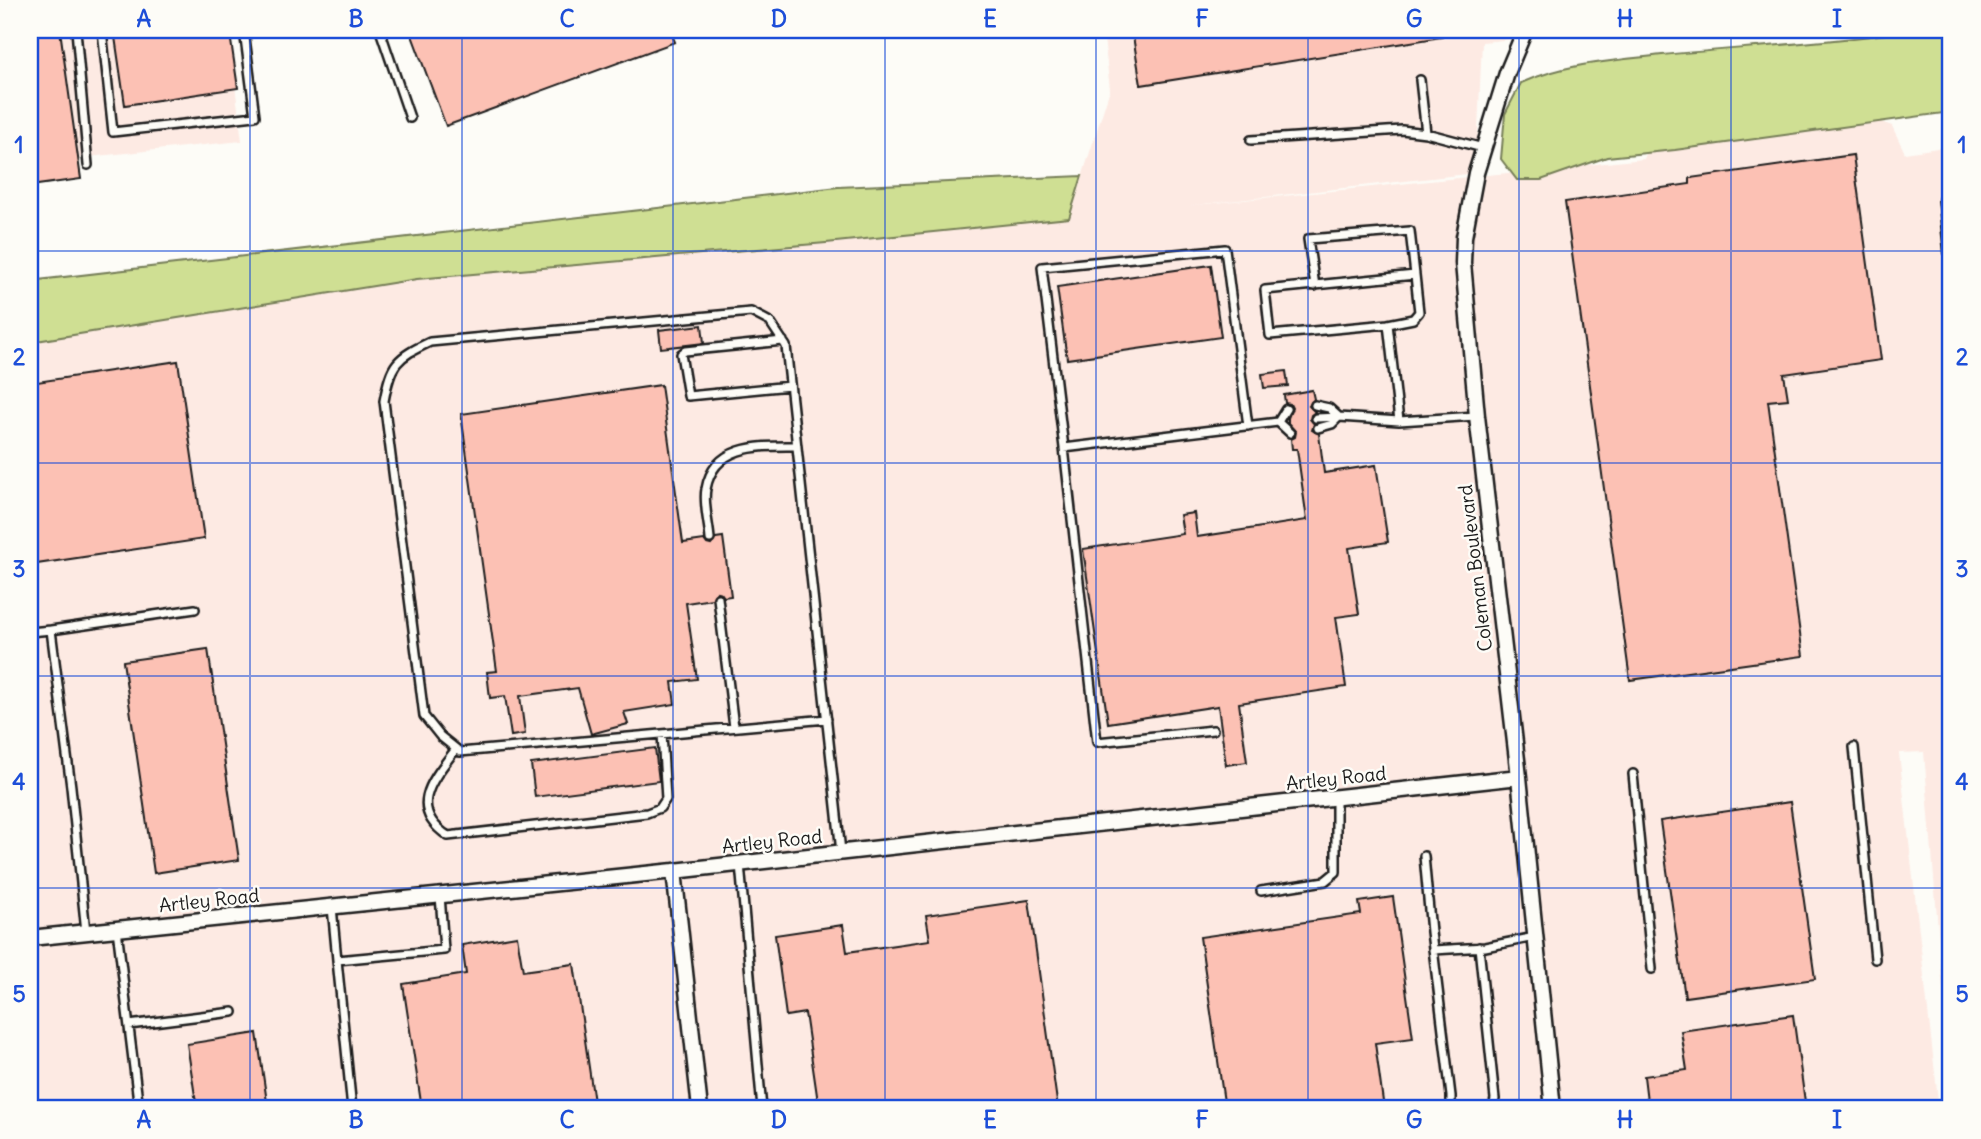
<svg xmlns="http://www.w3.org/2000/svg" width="1981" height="1139" font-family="Delius,sans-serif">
<rect width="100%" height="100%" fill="#fdfcf7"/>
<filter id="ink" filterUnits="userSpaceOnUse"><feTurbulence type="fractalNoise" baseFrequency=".0143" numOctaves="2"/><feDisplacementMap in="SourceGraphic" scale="14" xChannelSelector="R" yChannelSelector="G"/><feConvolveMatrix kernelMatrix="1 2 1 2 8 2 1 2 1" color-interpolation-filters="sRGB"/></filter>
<g filter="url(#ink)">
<!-- built -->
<path fill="#fdeae3" d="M30 30H228L242 141 30 163Z
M1103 30H1612L1482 42 1476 173 1186 206 1644 159 1650 143 1859 114 1892 126 1905 153 1951 146V1093L1924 752 1899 753 1939 1109H30V342L417 279 826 243 1069 218 1110 89Z"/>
<!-- green -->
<path fill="#cfdf93" stroke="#767e58" stroke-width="2" d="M1914 30H1951V112L1675 150 1607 157 1541 180H1517L1501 159 1505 114 1521 83C1567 63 1613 61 1662 55 1746 47 1830 43 1914 30Z
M1082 176 1069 218 826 243 417 279 30 342V281L838 187Z"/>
<!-- building -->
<path fill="#fcc1b4" stroke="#1c1c1c" stroke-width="2" d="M30 30H60L81 179 30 186Z
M114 30H231L233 40 231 41 238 88 125 105Z
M410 30H670L675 42 446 126Z
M1132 30H1441L1442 37 1141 85Z
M1853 155 1881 360 1784 374 1788 399 1768 401 1803 656 1630 680 1565 202 1690 184V178Z
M1211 265 1221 337 1067 359 1057 287Z
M702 325 704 343 661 348 659 330Z
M178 361 204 539 30 565V383Z
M1286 371 1288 386 1264 388 1262 374Z
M661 385 683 543 704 540 707 544 711 545 716 538 723 537 731 596 724 597 721 593 717 592 712 599 686 603 697 679 672 682 675 704 624 712 628 724 591 734 578 688 520 696 525 734 511 736 505 696 490 698 487 672 497 671 461 414Z
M1312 390 1314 399 1309 406 1315 412 1311 415 1310 419 1314 424 1312 430 1319 434 1324 473 1376 465 1388 542 1349 548 1359 614 1336 617 1346 687 1239 703 1247 762 1226 765 1218 706 1108 723 1083 549 1183 534 1180 515 1194 513 1197 537 1307 520 1297 449H1292L1291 439 1295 437 1296 432 1288 423V418L1292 408 1290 404 1285 403 1284 395Z
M208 649 239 860 154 873 123 661Z
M655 748 659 781 535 797 531 764Z
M1790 802 1815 979 1685 997 1660 821Z
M1393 897 1413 1038 1375 1043 1384 1109H1225L1200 937 1361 914 1359 902Z
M1029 900 1058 1109H819L805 1013 786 1016 775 935 843 925 847 952 930 940 926 915Z
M517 936 523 971 574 964 595 1109H422L403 984 466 974 462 945Z
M1793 1015 1806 1109H1648L1644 1076 1687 1070 1681 1031Z
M257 1033 268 1109H197L187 1044Z"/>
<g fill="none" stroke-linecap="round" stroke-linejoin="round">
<defs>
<path id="service" d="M76 30 88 165
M102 30 113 132 255 116 244 30
M380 30 410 118
M1420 80 1426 133
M1251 140 1402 130 1426 133 1483 148
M1951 173 1943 200 1951 272
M1315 286 1308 239 1410 231 1415 275
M1388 324 1413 319 1419 312 1415 275 1265 290 1270 335 1388 324 1399 421 1476 416
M783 341 685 351 681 354 688 396 790 386
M1315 405 1329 408 1339 417
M1316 418 1339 417
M1278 422 1286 409
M1318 428 1332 424 1339 417 1399 421
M1064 448 1042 267 1225 249 1248 426
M710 539C709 524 703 503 706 489 714 443 762 446 797 446
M718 598 734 727
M51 630 195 609
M30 632 51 630 71 787 86 932
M827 719 460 752 440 736 424 716 384 401C391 363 396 358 430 342L751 312 770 322 786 346 841 852
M1213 730 1097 742 1064 448 1278 422 1290 433
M1854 747 1875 959
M456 749C434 778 406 808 448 836L647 813 660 808 666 799 662 734
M1633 774 1652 969
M1424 856 1431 932 1451 1096V1109
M740 864 762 1109
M1261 891 1325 881 1336 872V798
M332 907 337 960 444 950 440 895
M117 929 139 1109
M1479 947 1495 1099 1493 1109
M1433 950 1485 947 1535 937
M337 960 352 1109
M129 1025 233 1012"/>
<path id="minor" d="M1525 30 1507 73 1476 173 1464 237 1463 263 1477 416 1519 777 1553 1109
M674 871 700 1109
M30 938 674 871 1519 777"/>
</defs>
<!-- service casing -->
<use href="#service" stroke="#1c1c1c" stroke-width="12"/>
<!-- minor casing -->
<use href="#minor" stroke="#1c1c1c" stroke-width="19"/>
<!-- service -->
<use href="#service" stroke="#fdfcf7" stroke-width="7"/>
<!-- minor -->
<use href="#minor" stroke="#fdfcf7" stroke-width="14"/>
</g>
</g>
<!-- grid -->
<path fill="none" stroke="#1d4ed8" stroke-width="2" stroke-opacity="0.55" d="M250 30V1109M462 30V1109M673 30V1109M885 30V1109M1096 30V1109M1308 30V1109M1519 30V1109M1731 30V1109M30 251H1951M30 463H1951M30 676H1951M30 888H1951"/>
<g text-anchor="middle" stroke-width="5" stroke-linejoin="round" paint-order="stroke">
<!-- street labels -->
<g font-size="19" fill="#1c1c1c" stroke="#fdfcf7">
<text transform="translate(1475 568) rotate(-97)" y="7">Coleman Boulevard</text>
<text transform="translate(1336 778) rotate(-6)" y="7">Artley Road</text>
<text transform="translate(772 841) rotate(-6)" y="7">Artley Road</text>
<text transform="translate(209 900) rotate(-6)" y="7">Artley Road</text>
</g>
</g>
<!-- margin -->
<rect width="1981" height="1139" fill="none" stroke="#fdfcf7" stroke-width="77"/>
<rect x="38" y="38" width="1904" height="1062" fill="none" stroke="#1d4ed8" stroke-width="2.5"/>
<g font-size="23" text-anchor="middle" font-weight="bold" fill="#1d4ed8">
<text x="144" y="27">A</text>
<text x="356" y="27">B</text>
<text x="567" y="27">C</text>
<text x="779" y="27">D</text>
<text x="990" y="27">E</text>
<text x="1202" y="27">F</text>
<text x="1414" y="27">G</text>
<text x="1625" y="27">H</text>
<text x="1837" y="27">I</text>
<text x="19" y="153">1</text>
<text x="1962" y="153">1</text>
<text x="19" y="365">2</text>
<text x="1962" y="365">2</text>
<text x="19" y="577">3</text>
<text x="1962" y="577">3</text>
<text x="19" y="790">4</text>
<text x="1962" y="790">4</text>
<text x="19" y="1002">5</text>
<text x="1962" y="1002">5</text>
<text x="144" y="1128">A</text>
<text x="356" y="1128">B</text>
<text x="567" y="1128">C</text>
<text x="779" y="1128">D</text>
<text x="990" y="1128">E</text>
<text x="1202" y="1128">F</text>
<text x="1414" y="1128">G</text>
<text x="1625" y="1128">H</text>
<text x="1837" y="1128">I</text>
</g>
</svg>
